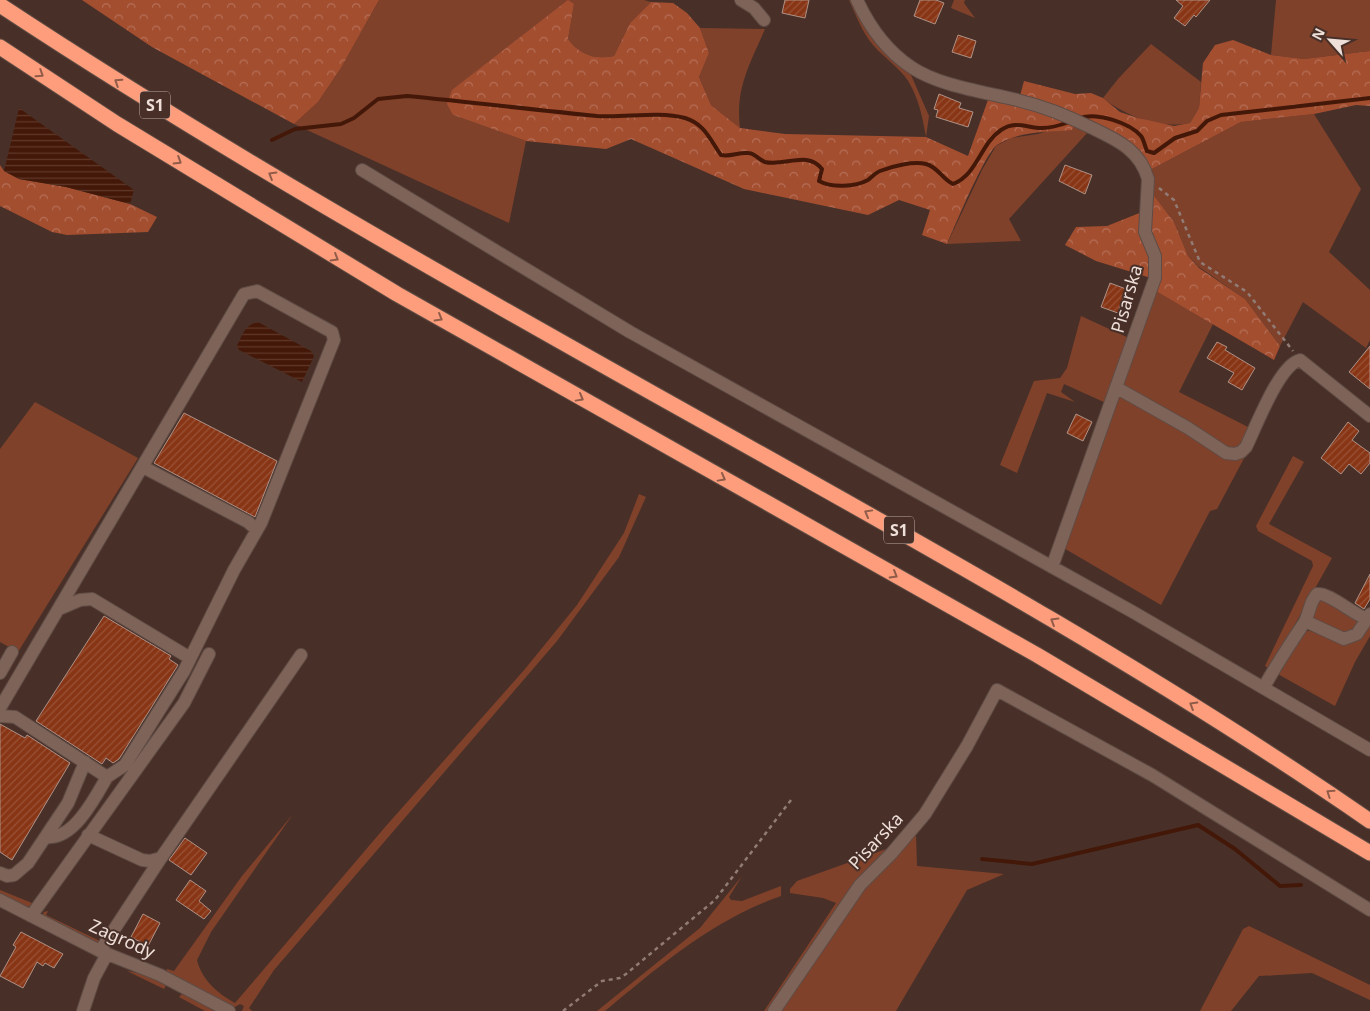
<svg xmlns="http://www.w3.org/2000/svg" width="1370" height="1011" font-family="'Noto Sans',sans-serif">
<defs>
<pattern id="forest-crowns" width="20" height="18" patternUnits="userSpaceOnUse" patternTransform="scale(1.25)"><rect width="20" height="18" fill="#a44e30"/><path d="M2 6a3 3 0 1 1 6 0M12 15a3 3 0 1 1 6 0" fill="none" stroke="#b56f57"/></pattern>
<pattern id="water-rules" width="6" height="5" patternUnits="userSpaceOnUse" patternTransform="scale(1.25)"><rect width="6" height="5" fill="#441808"/><path d="M0 2.5h6" fill="none" stroke="#5f392b"/></pattern>
<pattern id="building-hatch" width="6" height="6" patternUnits="userSpaceOnUse" patternTransform="scale(1.25)"><rect width="6" height="6" fill="#883515"/><path d="M-1 1l2-2M0 6l6-6M5 7l2-2" fill="none" stroke="#995236"/></pattern>
</defs>
<rect width="100%" height="100%" fill="#483028"/>
<!-- grass -->
<path fill="#80412b" d="M379 0H644L651 2 630 23 614 56C595 60 580 55 568 39L574 4 453 115 526 141 509 223 294 124 318 102 341 68Z
M849 0H853L911 75 929 116 926 137C923 120 920 104 912 88 904 70 886 60 873 45 862 32 856 15 849 0Z
M954 0H965L964 3 975 18 951 8Z
M1276 0H1370V51L1304 59 1271 55Z
M700 28 765 29C750 64 735 89 740 128L711 105 699 77 709 53Z
M1151 44 1201 82 1199 108 1190 123C1160 129 1127 117 1103 98L1118 79Z
M1314 114 1361 189 1329 252 1370 290V340L1366 348 1303 302 1280 346 1245 299 1199 267 1188 256 1174 222 1152 193 1150 170 1241 122Z
M1075 122 1088 132 1009 219 1021 241 947 244 982 170 996 146 1011 138 1038 134Z
M1154 290 1213 324 1179 392 1252 429 1246 442 1232 452 1123 385Z
M1081 316 1131 339 1106 403 1064 384 1061 392 1075 402 1047 393 1017 473 1000 465 1034 381 1060 378 1067 368Z
M1119 394 1216 451 1249 449 1217 509 1210 511 1161 605 1062 547Z
M35 402 138 458 18 652 0 642V449Z
M1293 456 1304 462 1269 524 1332 558 1270 669 1265 666 1313 566 1312 561 1258 531 1256 526Z
M639 494 646 497 619 557 557 641 274 970 249 1008 252 1011H242L244 1006 240 1004 233 1008 166 973 167 969 174 971 242 876 293 814 211 932 197 960C202 980 217 993 235 1003L386 826 525 669 577 605 624 533Z
M1322 597 1357 619 1359 627 1345 635 1323 627 1310 616Z
M1370 620V636L1355 662 1335 706 1276 673 1302 631H1310L1333 639Z
M916 835 917 866 1004 874 967 890 896 1011H778L866 884Z
M892 847 770 1011H764L836 903 823 898 790 893V889L797 881Z
M742 876 729 897 731 900 742 901 781 886V896C714 919 659 966 605 1011H597L700 928Z
M0 890 32 903 29 907 0 895Z
M48 911 46 915 100 941 97 943 42 916 44 912Z
M1249 926 1370 985V1000L1312 973 1259 976 1231 1011H1200L1243 929Z
M127 971 143 974 166 985 164 989Z
M182 994 186 995 214 1011H205L179 997Z"/>
<!-- forest -->
<path fill="url(#forest-crowns)" d="M82 0H379L341 68 318 102 294 124 152 47Z
M568 0 574 4 568 39C580 55 595 60 614 56L630 23 651 2 673 3 687 13 700 28 709 53 699 77 711 105 740 128 785 134 926 137 968 156 989 97 1075 122 1072 130C1049 132 1017 131 997 145 985 153 955 226 947 244L922 235 930 210 899 200 868 215 744 189 631 139 606 149 526 141 453 115 447 104 452 90Z
M1233 40 1271 55 1304 59 1370 51V106L1356 105 1314 114 1241 122 1150 170 1147 163 1020 96 1024 81 1075 94 1091 93 1103 98 1120 112 1138 118 1174 126 1190 123 1199 108 1203 63 1215 45Z
M0 165 4 171 19 179 66 187 130 204 157 217 148 232 67 235 52 232 0 206Z
M1152 193 1174 222 1188 256 1199 268 1245 299 1280 346 1274 360 1154 290 1149 226Z
M1142 212 1149 246 1151 278 1096 261 1065 245 1076 227 1107 226Z"/>
<!-- water -->
<path fill="url(#water-rules)" d="M19 108 134 190 130 204 66 187 19 179 4 171Z
M258 322 311 351 314 356 302 382 239 350 237 346C242 335 245 324 258 322Z"/>
<g fill="none" stroke-linecap="round" stroke-linejoin="round">
<!-- stream -->
<path stroke="#441808" stroke-width="4" d="M1080 118C1097 112 1130 123 1141 136 1144 140 1145 147 1147 151L1154 153 1175 138 1197 131 1207 121 1221 115 1370 98
M272 140 295 129 341 124 354 118 378 99 407 96C471 102 534 110 597 116 626 118 657 111 685 118 705 124 710 140 721 155 731 157 738 152 748 153 755 153 759 160 765 162 784 167 807 150 822 169L819 181C832 188 855 187 868 180 872 177 875 173 880 171 893 166 913 161 926 164 938 167 942 179 953 184 978 174 980 144 1001 130 1016 120 1027 128 1042 128 1051 128 1061 125 1069 122
M982 859 1032 864 1198 825 1235 849 1280 886 1301 885"/>
</g>
<!-- building -->
<path fill="url(#building-hatch)" stroke="#ae9187" d="M785 0H809L805 18 782 13Z
M920 0H936L944 3 935 24 914 16Z
M1176 0H1210L1196 17 1194 15 1185 26 1174 18 1183 6Z
M958 35 976 41 971 58 952 52Z
M939 94 961 103 959 108 973 112 968 127 936 117 938 110 934 109Z
M1065 165 1092 175 1085 194 1059 181Z
M1110 283 1126 289 1118 313 1101 307Z
M1217 342 1227 347 1225 350 1255 368 1242 390 1228 382 1234 373 1207 358Z
M1370 346V389L1349 372Z
M184 413 277 461 255 517 154 463Z
M1076 414 1092 422 1083 441 1067 433Z
M1348 422 1359 431 1352 440 1370 453V463L1361 474 1349 464 1341 474 1321 458Z
M1370 574V599L1364 609 1355 603Z
M104 616 171 656 169 659 178 665 119 759 113 763 106 758 102 764 36 721Z
M0 724 25 738 27 735 70 763 12 860 0 852Z
M185 838 207 853 191 875 169 860Z
M190 880 206 891 199 901 211 911 204 919 176 900Z
M143 914 160 923 148 946 131 937Z
M21 932 63 954 54 968 45 963 43 966 37 962 23 988 0 976 16 947 13 945Z"/>
<g fill="none" stroke-linecap="round" stroke-linejoin="round">
<defs>
<path id="minor" d="M741 0 754 8 764 20
M857 0C869 26 887 51 911 67 939 86 985 92 1017 100 1043 106 1068 116 1092 128 1117 140 1140 150 1148 179L1145 232 1155 256V278L1052 567
M362 170 630 332 1133 612 1370 750
M1117 388 1188 428 1226 453 1235 454 1241 452 1246 447C1256 427 1279 365 1300 360L1370 416
M143 467 248 522 257 530
M59 609 80 600 92 599 190 658
M1305 621 1344 639 1357 634 1367 619
M0 673 12 652
M1264 687C1276 665 1290 644 1304 623 1310 613 1309 603 1317 594 1328 592 1353 614 1367 619L1370 614
M0 708 244 294 257 291 332 332 334 340 261 523 234 570 184 671 125 765 107 777 15 717 0 716
M88 835 142 860 150 861 161 858
M47 837C74 840 96 796 107 777
M0 873 7 876 14 875 28 863 68 803 85 762
M0 900 100 951 160 975 229 1011
M31 916 184 703 209 654
M100 951 161 858 301 655
M83 1011 94 978 107 954
M774 1011 860 885 891 854 925 814 967 746 997 690 1152 775 1370 910"/>
<path id="highway" d="M0 5C212 145 433 270 654 394 897 530 1141 663 1370 821
M0 47 117 124 397 294 1037 655 1370 853"/>
</defs>
<!-- minor casing -->
<use href="#minor" stroke="#5f4c44" stroke-width="14"/>
<!-- highway casing -->
<use href="#highway" stroke="#5f4c44" stroke-width="17"/>
<!-- path -->
<path stroke="#917c75" stroke-width="2.5" stroke-dasharray="4 4" stroke-linecap="butt" d="M1159 188 1174 200 1200 262 1247 292 1293 351
M563 1011 602 981 620 978 626 974 715 900 791 800"/>
<!-- minor -->
<use href="#minor" stroke="#7e6359" stroke-width="12"/>
<!-- highway -->
<use href="#highway" stroke="#fd9d7b" stroke-width="15"/>
</g>
<!-- one-way arrows -->
<defs><path id="oneway-chevron" d="M-2-3.5L2.5 0L-2 3.5" fill="none" stroke-width="1.6" stroke-linecap="round" stroke-linejoin="round" transform="scale(1.25)"/></defs>
<g stroke="#905c49">
<use href="#oneway-chevron" transform="translate(40 74) rotate(33)"/>
<use href="#oneway-chevron" transform="translate(118 82) rotate(-147)"/>
<use href="#oneway-chevron" transform="translate(178 161) rotate(32)"/>
<use href="#oneway-chevron" transform="translate(272 175) rotate(-149)"/>
<use href="#oneway-chevron" transform="translate(335 258) rotate(31)"/>
<use href="#oneway-chevron" transform="translate(439 318) rotate(30)"/>
<use href="#oneway-chevron" transform="translate(580 398) rotate(29)"/>
<use href="#oneway-chevron" transform="translate(722 478) rotate(29)"/>
<use href="#oneway-chevron" transform="translate(868 513) rotate(-151)"/>
<use href="#oneway-chevron" transform="translate(894 575) rotate(30)"/>
<use href="#oneway-chevron" transform="translate(1054 621) rotate(-149)"/>
<use href="#oneway-chevron" transform="translate(1193 705) rotate(-149)"/>
<use href="#oneway-chevron" transform="translate(1330 793) rotate(-146)"/>
</g>
<g text-anchor="middle" stroke-width="4" stroke-linejoin="round" paint-order="stroke">
<!-- shield labels -->
<g fill="#483028" stroke="#bdaaa4" stroke-width="1">
<rect x="140" y="91.5" width="30" height="27" rx="4"/>
<rect x="884" y="516.5" width="30" height="27" rx="4"/>
</g>
<g font-size="16" font-weight="bold" fill="#efdfd9">
<text x="155" y="111">S1</text>
<text x="899" y="536">S1</text>
</g>
<!-- street labels -->
<g font-size="18" fill="#efdfd9" stroke="#483028">
<text transform="translate(1127 299) rotate(-74)" y="6">Pisarska</text>
<text transform="translate(876 841) rotate(-47)" y="6">Pisarska</text>
<text transform="translate(122 939) rotate(24)" y="6">Zagrody</text>
</g>
</g>
<!-- north arrow -->
<g transform="translate(1330 40) rotate(297)" stroke="#483028" stroke-width="4" paint-order="stroke">
<path d="M0-4L9 19L0 12L-9 19Z" fill="#efdfd9"/>
<text y="-8" font-size="14" font-weight="bold" text-anchor="middle" fill="#efdfd9">N</text>
</g>
</svg>
